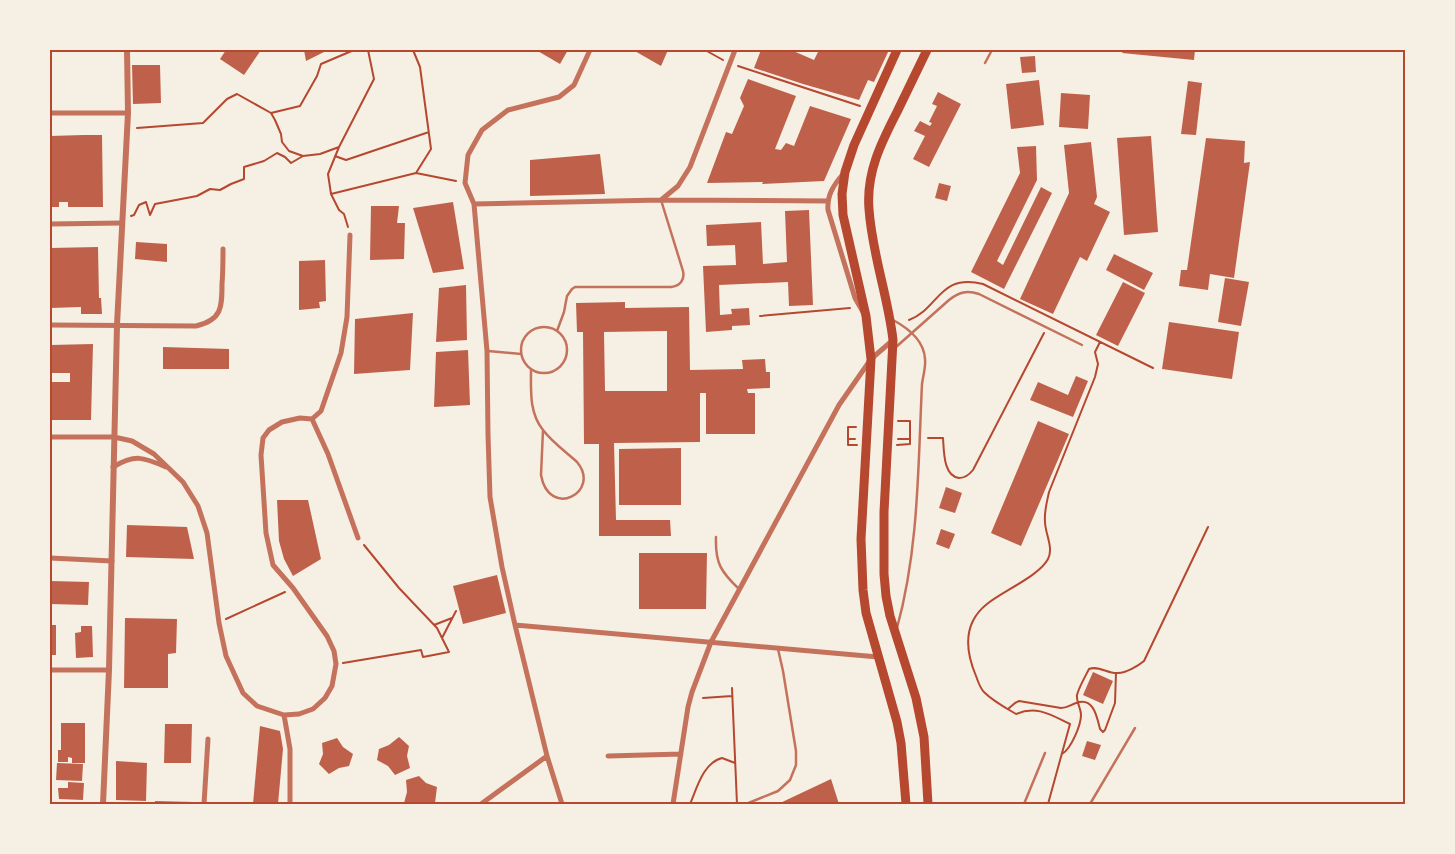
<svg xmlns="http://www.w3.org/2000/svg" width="1455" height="854" font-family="Barlow,sans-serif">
<rect width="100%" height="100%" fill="#f6efe4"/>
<!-- building -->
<path fill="#bf614a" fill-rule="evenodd" d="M226 50H261L244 75 220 59Z
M304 50H328L306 61Z
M536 50H568L560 64Z
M633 50H668L661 66Z
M761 50H791L814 60 819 50H889L874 82 868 80 859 100 803 84 754 68Z
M1124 50H1195L1194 60 1122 53Z
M1035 56 1036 72 1022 73 1020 57Z
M132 65H160L161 103 133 104Z
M748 79 796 96 775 149 781 150 786 143 794 146 810 106 851 119 824 181 762 184 763 182 707 183 726 132 732 134 744 106 740 98Z
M1039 80 1044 125 1011 129 1006 84Z
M1188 81 1202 83 1196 135 1181 134Z
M938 92 961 104 929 167 913 159 925 136 914 131 920 121 930 126 932 123 929 122 937 106 932 104Z
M1061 93 1090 95 1088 129 1059 127Z
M83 135H102L103 207H68V202H59V207H50V136Z
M1151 136 1158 232 1124 235 1117 138Z
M1206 138 1245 141 1244 163 1250 162 1234 278 1210 274 1208 290 1179 286 1181 270H1187Z
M1091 142 1097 197 1094 204 1110 212 1087 261 1080 257 1053 314 1020 299 1069 193 1064 145Z
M1036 146 1037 180 997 261 1003 265 1041 187 1052 193 1004 289 971 272 1020 173 1017 147Z
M600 154 605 194 530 196V160Z
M939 183 951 186 947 201 935 198Z
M453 202 464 269 433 273 413 208Z
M371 206H399L397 223H405L404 259 370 260Z
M809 210 813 305 789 306 788 282 719 285 720 315 732 314 731 309 749 308 750 325 732 326V330L706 332 703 266 736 265 735 245 707 246 706 225 761 222 763 264 787 262 785 211Z
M136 242 167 244V262L135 259Z
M98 247 99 298H101L102 314H81V307L50 308V248Z
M1114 254 1153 273 1144 290 1106 270Z
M325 260 326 301 319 302 320 308 299 310V261Z
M1225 278 1249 282 1241 326 1218 322Z
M1123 282 1145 293 1118 346 1096 335Z
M466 285 467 340 436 342 439 288Z
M625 302V308L689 307 690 370 743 369 742 360 765 359 766 372H770V388L747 389 748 393H755V434H706V393H700V442L614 443 616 520H670L671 536H599V444H584L583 332H577L576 303ZM667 331V391H605L604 332Z
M413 313 410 370 354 374 355 319Z
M1169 322 1239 332 1232 379 1162 369Z
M93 344 91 420H50V382H70V373H50V345Z
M163 347 229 349V369H163Z
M468 350 470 405 434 407 436 352Z
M1076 376 1088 381 1073 417 1030 400 1038 382 1068 395Z
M1038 421 1069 434 1021 546 991 533Z
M681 448V505H619V449Z
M946 487 962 493 955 513 939 508Z
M277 500H308L321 559 293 576 284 559 279 541Z
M127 525 187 527 194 559 126 557Z
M941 529 955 534 949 549 936 544Z
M639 553H707L706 609H639Z
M497 575 506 613 463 624 453 586Z
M50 581 89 582 88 605 50 604Z
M125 618 177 619 176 653 168 654V688H124Z
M50 625H56V655H50Z
M81 626H92L93 657 76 658 75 633 81 632Z
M1093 672 1113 681 1103 704 1083 695Z
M61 723H85V763H72V758L68 757V762H58V750H61Z
M165 724H192L191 763H164Z
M260 726 280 731 283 749 278 804H253Z
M399 737 409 746 407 756 410 768 395 775 388 766 377 760 379 749 389 745Z
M337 738 343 747 353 754 349 766 339 768 329 774 319 764 323 754 322 743Z
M1087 741 1101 745 1095 760 1082 756Z
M116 761 147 763 146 801 116 800Z
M57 763 83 764 82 781 56 780Z
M419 776 426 783 437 787 435 803 406 804 404 803 407 792 406 780Z
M831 779 839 804H778Z
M68 782 84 783 83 800 59 799 58 788H68Z
M155 801 194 802V804H155Z"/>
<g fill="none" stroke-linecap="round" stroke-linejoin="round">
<!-- path -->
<path stroke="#b5482f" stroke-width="2" d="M413 50 420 67 431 149 416 173 456 181
M705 50 723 60
M738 66 860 106
M271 113 275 120 281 134 282 142 289 151 303 156
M137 128 203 123 227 99 237 94 271 113 300 106 317 76 321 64 354 50
M335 156 346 160 429 132
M331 194 416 173
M131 216 134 215 139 205 146 202 150 215 155 204 197 196 210 189 220 190 231 184 244 179V167L264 161 277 153 285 157 291 163 303 156 320 154 339 147
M348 227 344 214 339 210 331 194 328 174 339 147 374 79 368 50
M760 316 850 308
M909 320C939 309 939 273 983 284L1153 368
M856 427H848V445H857
M928 438H943C944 450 943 476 959 478 965 478 969 475 973 470L1044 333
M848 439H855
M898 439H910
M897 445 910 444V421H898
M226 619 285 592
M434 625 452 618
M442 638 456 611
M343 663 421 650 423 657 449 652 437 628 399 588 364 545
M732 688 737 804
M703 698 732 696
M1008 709 1015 703 1019 701 1061 708C1067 708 1070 705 1076 703 1094 696 1097 718 1100 729L1103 732 1105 730 1115 703 1116 673
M1062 754C1071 749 1081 725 1081 715 1081 708 1076 702 1077 695 1079 687 1085 677 1089 669 1098 665 1108 674 1118 673 1126 673 1138 666 1144 661L1208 527
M690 804C697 788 703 763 722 758L735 763
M1048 804 1070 724C1051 715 1037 705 1016 714 1006 708 993 701 985 693 980 689 978 681 976 676 965 650 963 623 987 604 1003 591 1039 576 1048 559 1054 548 1045 533 1045 522 1044 511 1047 502 1049 492L1095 377 1098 364 1095 352 1100 342"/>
<!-- service -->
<path stroke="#c5725c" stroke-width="2.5" d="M985 63 992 50
M893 320C908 328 924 340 925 359 926 367 923 376 922 384 918 466 919 548 897 628
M521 350a23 23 0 1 1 46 0a23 23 0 1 1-46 0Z
M557 331 564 312 567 296 572 289 575 287H671C680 286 685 280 683 271L661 200
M896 347 949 300C959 292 967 290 979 294L1082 345
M488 351 521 354
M531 370C531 390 529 413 543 430 552 442 566 452 577 462 602 492 549 520 541 475L543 430
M716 537C715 563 721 572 739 589
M746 804 778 791 790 780 796 765V751L783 671 778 649
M1024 804 1045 753
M1090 804 1135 728"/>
<!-- minor -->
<path stroke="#c5725c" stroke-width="5" d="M50 113H128
M843 174C833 186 827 195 828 210L855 298 863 312
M661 200 678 186 690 167 735 50
M474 204 661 200 828 201
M50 224 122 223
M50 325 196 326C222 320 222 307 222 284 223 272 223 261 223 249
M312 419 321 411 341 353 347 317 350 235
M312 419 328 454 358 538
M50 437H114L132 441 154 454 183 482 198 506 207 533 219 623 226 656 243 693 257 706 284 715 299 714 313 709 325 698 332 686 336 664 334 651 327 636 293 588 273 565 266 533 261 455 263 438 269 430 282 422 300 418 312 419
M113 467C135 454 143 457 166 467
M50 558 112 561
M515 625 878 657
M50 670H109
M284 715 290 749V804
M608 756 681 754
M204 804 208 739
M481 804 547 756
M562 804 547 756 515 625 502 567 490 497 488 435 487 351 474 204 465 183 468 155 482 130 508 110 559 97 574 85 590 50
M673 804 688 707 692 692 711 642 839 405 871 359 893 340"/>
<!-- tertiary -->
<path stroke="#c5725c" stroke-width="6" d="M103 804 109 670 117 325 128 113 127 50"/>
<!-- primary -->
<path stroke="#b5482f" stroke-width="9" d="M897 50 854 145 845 172 842 194 843 215 866 316 871 359 861 539 863 590 866 613 897 722 901 743 906 804
M927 50C917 71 907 91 897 112 881 143 866 173 869 209 872 254 888 296 893 340L884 512V574L886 596 890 616 916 698 924 737 928 804"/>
</g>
<!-- border -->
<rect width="1455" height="854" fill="none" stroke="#f6efe4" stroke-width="102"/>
<rect x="51" y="51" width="1353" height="752" fill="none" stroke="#b5482f" stroke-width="2"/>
</svg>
